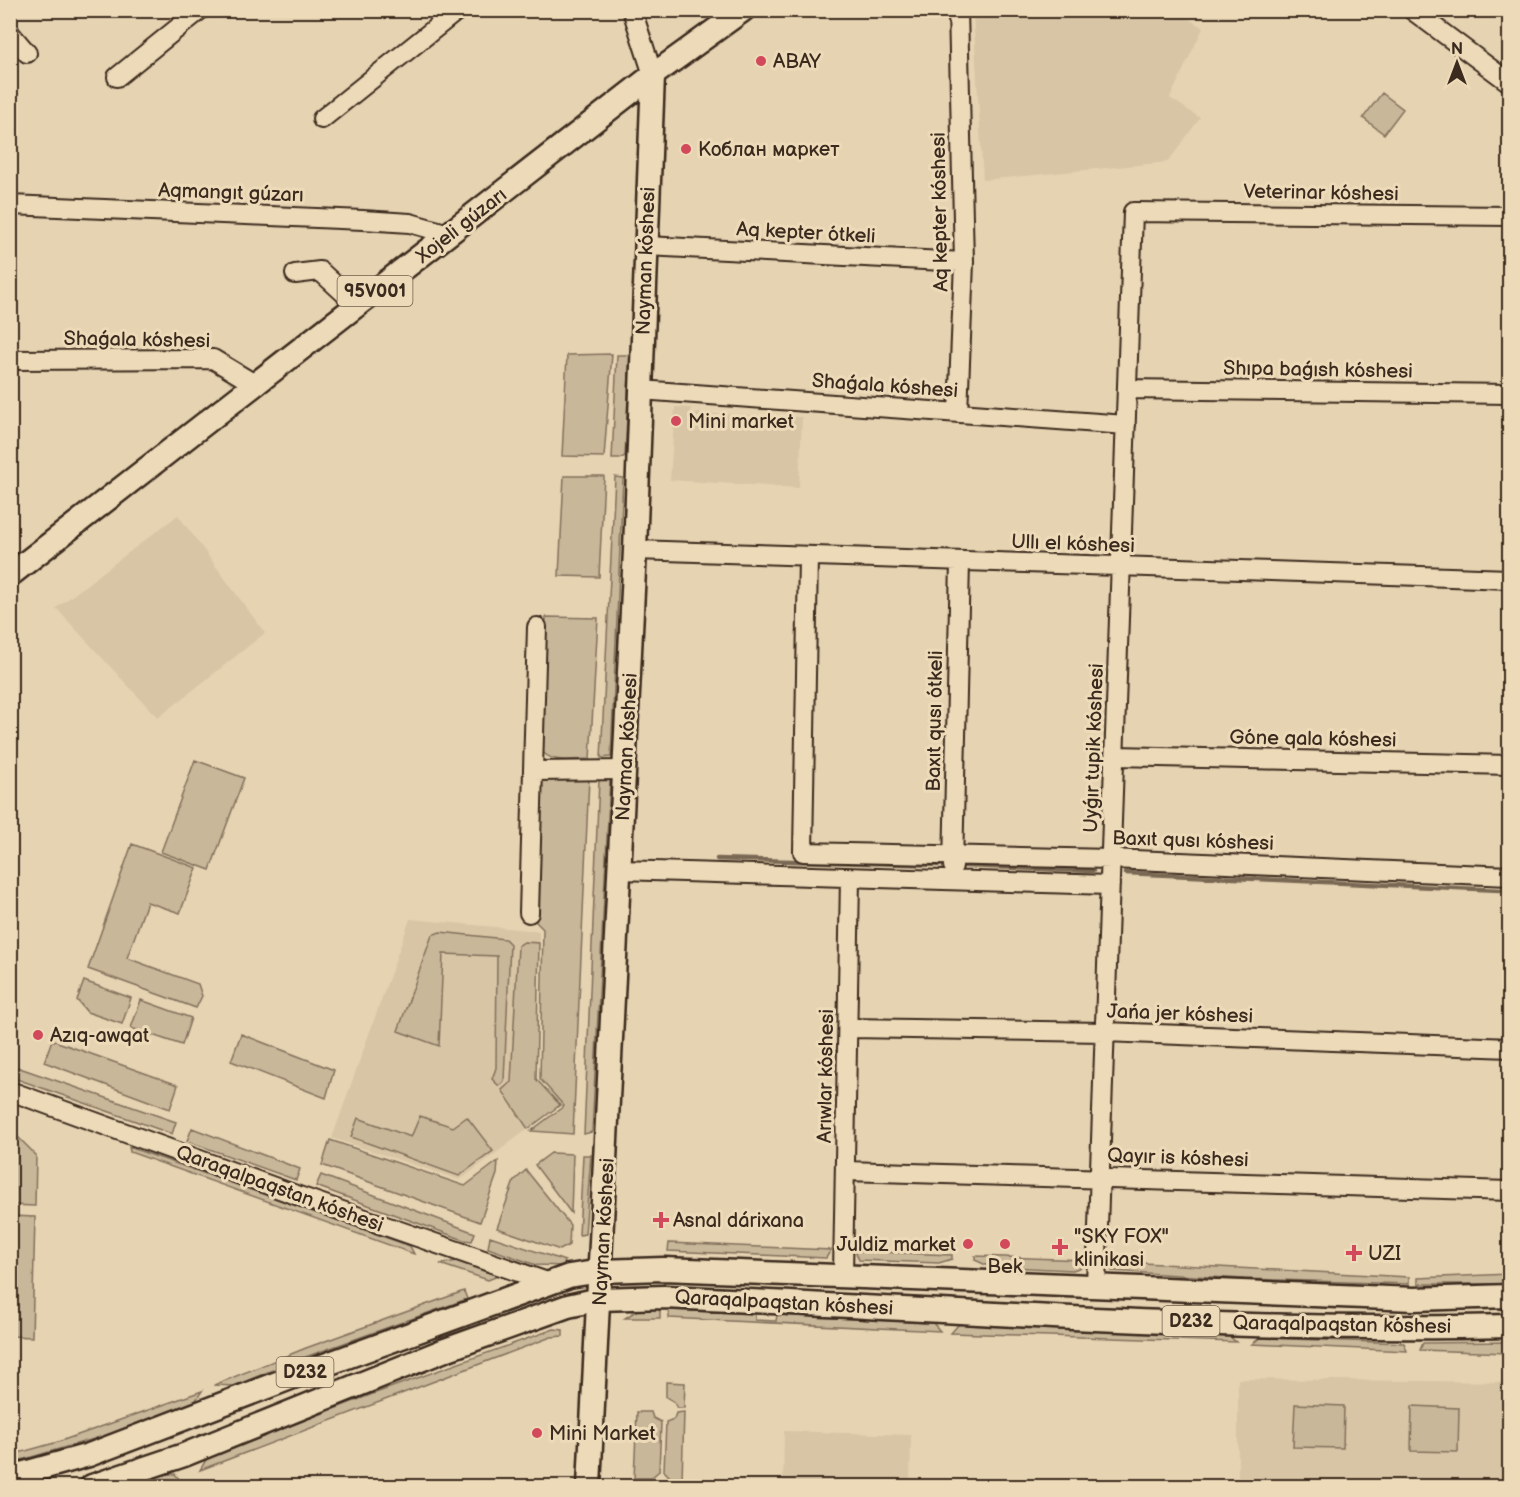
<svg xmlns="http://www.w3.org/2000/svg" width="1520" height="1497" font-family="'Balsamiq Sans',sans-serif">
<rect width="100%" height="100%" fill="#e6d3b2"/>
<filter id="ink" filterUnits="userSpaceOnUse"><feTurbulence type="fractalNoise" baseFrequency=".0167" numOctaves="2"/><feDisplacementMap in="SourceGraphic" scale="12" xChannelSelector="R" yChannelSelector="G"/><feConvolveMatrix kernelMatrix="1 2 1 2 8 2 1 2 1" color-interpolation-filters="sRGB"/></filter>
<g filter="url(#ink)">
<!-- built -->
<path fill="#d8c5a5" d="M973 11H1177L1203 28 1170 98 1200 118 1168 162 983 180Z
M675 407 691 408V413L802 417 799 488 670 480Z
M178 515 265 633 158 718 56 608Z
M410 919 539 931 535 1079 560 1105 460 1180 332 1138Z
M1238 1379 1509 1382V1486H1238Z
M784 1431 911 1435 910 1486H783Z"/>
<!-- green -->
<path fill="#c9b799" stroke="#82705c" stroke-width="1.5" d="M1382 93 1403 109 1384 134 1363 118Z
M612 354 604 457 562 456 567 355Z
M617 355H630L625 456 620 459H612Z
M564 476H604L599 577 559 576Z
M615 477 623 478 611 757 601 758Z
M546 617 598 618 590 759C573 759 549 765 540 748Z
M195 760 244 778 210 870 161 852Z
M589 778 573 1134 531 1131 564 1106 540 1079 543 929 536 922 540 784 545 779Z
M610 779 592 1132 584 1134 599 780Z
M132 844 197 868 180 913 147 902 127 958 198 984 202 996 196 1008 88 969Z
M440 932 505 939 510 944 504 1081 499 1086 492 1079 496 1068 497 956 443 954 439 1046 398 1031 432 935Z
M524 942 539 943 536 1079 560 1105 528 1129 502 1090 511 1082 518 946Z
M84 981 131 998 122 1024 87 1012 77 1000Z
M141 1000 191 1018 182 1045 131 1028Z
M241 1034 334 1070 326 1098 231 1061Z
M52 1040 178 1085 170 1109 44 1062Z
M11 1065 176 1122 172 1134 11 1077Z
M420 1116 453 1127 467 1117 493 1151 459 1176 351 1137 358 1118 411 1137Z
M192 1128 300 1169 296 1180 187 1141Z
M15 1134 36 1155 35 1206 11 1205V1161H14Z
M330 1140 465 1186 498 1161 497 1174 480 1222 322 1165Z
M129 1147 410 1246 414 1254 130 1152Z
M551 1153 573 1154 571 1213 535 1165Z
M583 1155H591L585 1234 579 1235Z
M526 1170 570 1225 569 1245 560 1250 497 1228 514 1181Z
M321 1175 475 1233 472 1241 464 1240 316 1186Z
M11 1216 35 1217 32 1337 11 1336Z
M490 1236 565 1261 564 1266 536 1265 488 1248Z
M669 1243 831 1250 826 1258 668 1251Z
M855 1251 952 1255V1259L939 1263 859 1260Z
M975 1256 1085 1260 1082 1267 1073 1270 988 1266 975 1260Z
M457 1261 498 1276 488 1280 440 1264Z
M1105 1261 1409 1277V1284L1244 1279 1112 1271Z
M1509 1274V1284H1418V1278Z
M464 1291 467 1299 297 1360 234 1386 214 1385 306 1348Z
M639 1309H660V1318H625Z
M669 1310 755 1314V1320L776 1321 777 1315 933 1323 940 1331 669 1318Z
M959 1324 1228 1335 1236 1342 951 1333Z
M554 1329 563 1330V1336L551 1337 200 1470 207 1458 370 1395Z
M1260 1338 1404 1343 1407 1351 1252 1344Z
M1509 1342V1353L1420 1350 1423 1343Z
M666 1382 685 1383 684 1408H677L673 1401 666 1397Z
M202 1391 194 1403 121 1431 11 1463V1455L58 1442Z
M1295 1404 1344 1406 1343 1448 1293 1447Z
M1412 1406 1459 1408 1458 1452 1411 1451Z
M637 1412H651L653 1418 661 1422 659 1471 651 1478H634Z
M684 1412 682 1480 672 1479 664 1471 666 1422 674 1419 676 1413Z
M166 1474H175L179 1479 154 1486H126Z"/>
<g fill="none" stroke-linecap="round" stroke-linejoin="round">
<!-- stream -->
<path stroke="#796753" stroke-width="4.5" d="M717 859 940 865
M965 866 1093 871
M1125 873 1500 890"/>
<defs>
<path id="minor" d="M632 10 653 75
M1412 10 1510 83
M10 33 27 53
M117 77 200 10
M322 119 458 10
M10 205 363 220 410 223 449 234
M646 246 964 262
M295 274 320 271 357 305
M10 360 213 359 256 385
M1127 389 1510 394
M640 390 1126 425
M958 413 964 262 958 10
M635 550 1510 579
M808 557 803 852 1111 859 1510 876
M1116 756 1510 765
M533 771 625 770
M953 866 960 562
M620 870 1110 885
M529 913 537 627
M849 1028 1105 1032 1510 1048
M10 1091 299 1196 550 1283
M846 1171 1510 1191
M843 1274 850 878
M1096 1285 1133 212 1510 216"/>
<path id="major" d="M10 575 653 75 743 10
M10 1477 89 1455 322 1366 569 1276 601 1271 664 1269 1414 1299 1510 1296
M92 1486 184 1455 445 1350 568 1306 600 1299 664 1297C945 1309 1228 1333 1510 1326
M589 1486 635 550 653 75"/>
</defs>
<!-- minor casing -->
<use href="#minor" stroke="#3b2a1e" stroke-width="22"/>
<!-- major casing -->
<use href="#major" stroke="#3b2a1e" stroke-width="27"/>
<!-- minor -->
<use href="#minor" stroke="#eddab8" stroke-width="18"/>
<!-- major -->
<use href="#major" stroke="#eddab8" stroke-width="22"/>
</g>
</g>
<!-- markers -->
<g fill="#d1495b" stroke="#eddab8" stroke-width="2">
<circle cx="761" cy="61" r="6"/>
<circle cx="686" cy="149" r="6"/>
<circle cx="676" cy="421" r="6"/>
<circle cx="38" cy="1035" r="6"/>
<path d="M658 1211h6v6h6v6h-6v6h-6v-6h-6v-6h6z"/>
<circle cx="968" cy="1244" r="6"/>
<circle cx="1005" cy="1244" r="6"/>
<path d="M1057 1238h6v6h6v6h-6v6h-6v-6h-6v-6h6z"/>
<path d="M1351 1244h6v6h6v6h-6v6h-6v-6h-6v-6h6z"/>
<circle cx="537" cy="1433" r="6"/>
</g>
<g text-anchor="middle" stroke-width="6" stroke-linejoin="round" paint-order="stroke">
<!-- shield labels -->
<g fill="#eddab8" stroke="#705f4c" stroke-width="1.5">
<rect x="337.5" y="276" width="75" height="30" rx="4.5"/>
<rect x="1162.5" y="1306" width="57" height="30" rx="4.5"/>
<rect x="276.5" y="1357" width="57" height="30" rx="4.5"/>
</g>
<g font-size="18" font-weight="bold" fill="#3b2a1e">
<text x="375" y="297">95V001</text>
<text x="1191" y="1327">D232</text>
<text x="305" y="1378">D232</text>
</g>
<!-- poi labels -->
<g font-size="20" fill="#3b2a1e" stroke="#eddab8" text-anchor="start">
<text x="773" y="68">ABAY</text>
<text x="698" y="156">Коблан маркет</text>
<text x="688" y="428">Mini market</text>
<text x="50" y="1042">Azıq-awqat</text>
<text x="673" y="1227">Asnal dárixana</text>
<text x="1074" y="1243">"SKY FOX"<tspan x="1074" dy="23">klinikasi</tspan></text>
<text x="956" y="1251" text-anchor="end">Juldiz market</text>
<text x="1368" y="1260">UZI</text>
<text x="1005" y="1273" text-anchor="middle">Bek</text>
<text x="549" y="1440">Mini Market</text>
</g>
<!-- street labels -->
<g font-size="20" fill="#3b2a1e" stroke="#eddab8">
<text transform="translate(231 192) rotate(2)" y="7">Aqmangıt gúzarı</text>
<text transform="translate(1321 192) rotate(1)" y="7">Veterinar kóshesi</text>
<text transform="translate(939 212) rotate(-91)" y="7">Aq kepter kóshesi</text>
<text transform="translate(461 225) rotate(-38)" y="7">Xojeli gúzarı</text>
<text transform="translate(806 232) rotate(3)" y="7">Aq kepter ótkeli</text>
<text transform="translate(645 261) rotate(-88)" y="7">Nayman kóshesi</text>
<text transform="translate(137 339) rotate(1)" y="7">Shaǵala kóshesi</text>
<text transform="translate(1318 369) rotate(1)" y="7">Shıpa baǵısh kóshesi</text>
<text transform="translate(885 385) rotate(4)" y="7">Shaǵala kóshesi</text>
<text transform="translate(1073 543) rotate(2)" y="7">Ullı el kóshesi</text>
<text transform="translate(934 721) rotate(-89)" y="7">Baxıt qusı ótkeli</text>
<text transform="translate(1313 738) rotate(1)" y="7">Góne qala kóshesi</text>
<text transform="translate(626 747) rotate(-87)" y="7">Nayman kóshesi</text>
<text transform="translate(1093 748) rotate(-88)" y="7">Uyǵır tupik kóshesi</text>
<text transform="translate(1193 840) rotate(2)" y="7">Baxıt qusı kóshesi</text>
<text transform="translate(1180 1013) rotate(2)" y="7">Jańa jer kóshesi</text>
<text transform="translate(825 1076) rotate(-89)" y="7">Arıwlar kóshesi</text>
<text transform="translate(1178 1157) rotate(2)" y="7">Qayır is kóshesi</text>
<text transform="translate(280 1188) rotate(20)" y="7">Qaraqalpaqstan kóshesi</text>
<text transform="translate(603 1232) rotate(-87)" y="7">Nayman kóshesi</text>
<text transform="translate(784 1302) rotate(3)" y="7">Qaraqalpaqstan kóshesi</text>
<text transform="translate(1342 1324) rotate(1)" y="7">Qaraqalpaqstan kóshesi</text>
</g>
</g>
<!-- margin -->
<rect width="1520" height="1497" fill="none" stroke="#eddab8" stroke-width="36"/>
<rect x="18" y="18" width="1484" height="1461" fill="none" stroke="#3b2a1e" stroke-width="2" filter="url(#ink)"/>
<!-- north arrow -->
<g transform="translate(1457 63)" stroke="#eddab8" stroke-width="4.5" paint-order="stroke">
<path d="M0-4.5L10 22L0 15L-10 22Z" fill="#3b2a1e"/>
<text y="-9" font-size="16" font-weight="bold" text-anchor="middle" fill="#3b2a1e">N</text>
</g>
</svg>
